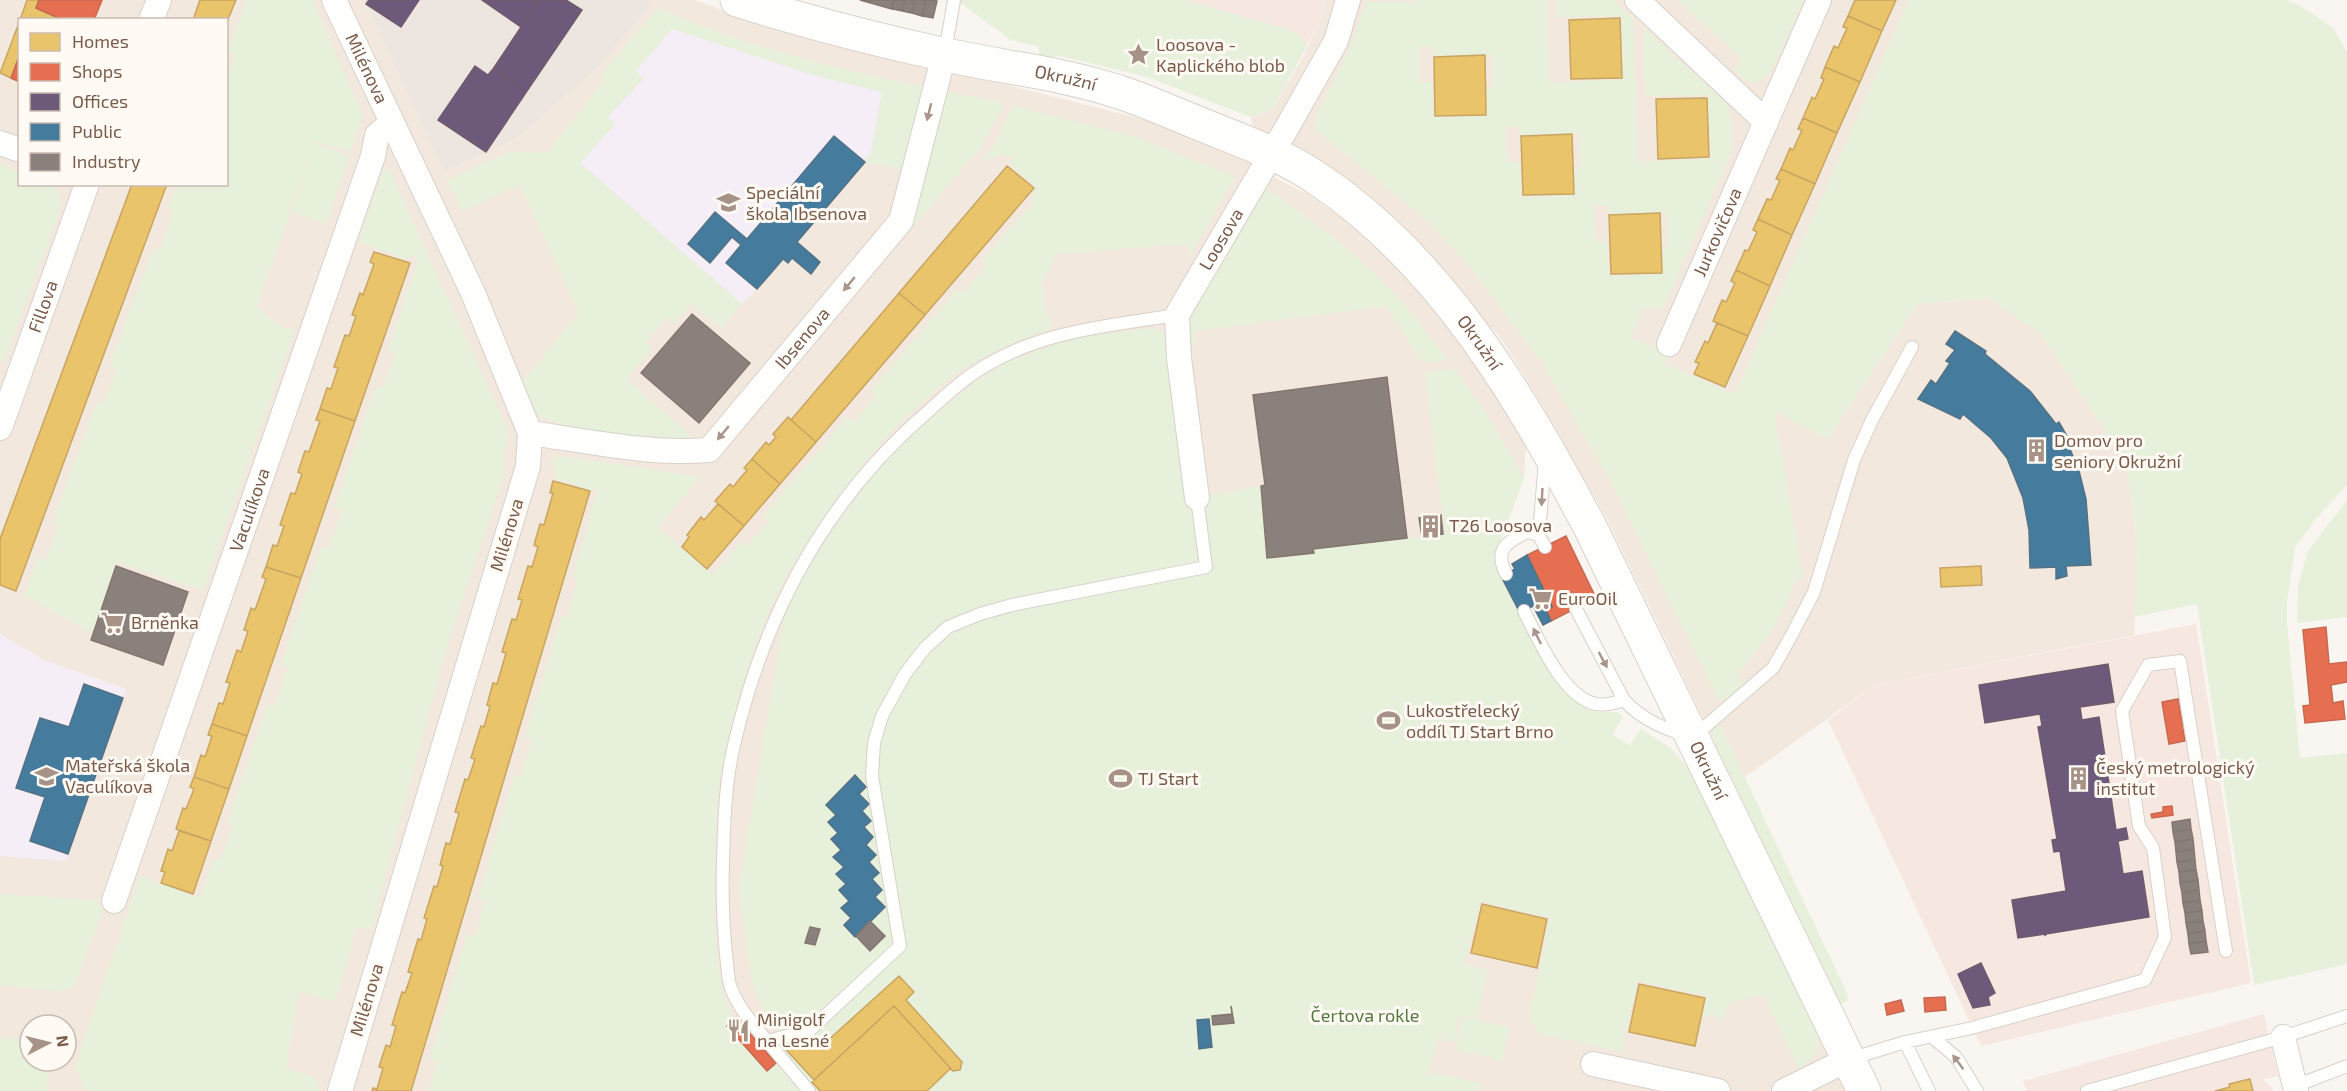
<svg xmlns="http://www.w3.org/2000/svg" width="2347" height="1091" font-family="'Exo 2',sans-serif">
<rect width="100%" height="100%" fill="#f9f5f0"/>
<!-- residential -->
<path fill="#f2e8de" fill-rule="evenodd" d="M0 0H694L763 24 828 44 972 76 1150 121 1226 145 1283 182 1308 194 1367 236 1448 319 1526 438 1524 478 1493 559 1501 576 1551 674 1587 709 1597 712H1617L1623 717 1612 734 1630 746 1641 729 1669 747 1698 779 1847 1091H0ZM20 20H226V184H20ZM30 1025H66V1061H30Z
M1325 0H1954L1827 439 1917 304 1989 298 2041 333 2126 462 2137 542 2134 635 1875 685 1735 784 1607 519 1541 403 1502 340 1404 228 1358 190 1317 162 1252 125 1251 117 1273 108 1303 57 1322 18Z"/>
<!-- commercial -->
<path fill="#f6e8e1" d="M1186 0H1325L1322 18 1307 46 1302 37 1293 31Z
M2196 624 2251 983 1981 1046 1828 720 1875 685Z
M2264 1014 2278 1076 2262 1080 2270 1085 2274 1091H2027L2023 1081Z"/>
<!-- industrial -->
<path fill="#ede5e0" d="M365 0H644L651 4 596 68 516 138 444 171Z"/>
<!-- education -->
<path fill="#f6eef6" d="M672 28 813 75 882 92 871 153 757 289 742 304 580 163 615 124 608 117 643 79 635 71Z
M0 634 44 660 126 689 66 861 0 856Z"/>
<!-- green -->
<path fill="#e7f0db" fill-rule="evenodd" d="M247 0H312L362 114 351 151 314 142 257 307 283 328 295 329 203 590 117 562 92 634 25 595 38 557 46 560 59 525 52 522 97 402 104 404 117 369 109 366 153 249 160 250 174 211 168 209 177 185 226 184 227 76 235 54 227 51Z
M956 0H1186L1293 31 1302 37 1307 46 1273 108 1251 117 1147 77 1060 56 1039 60V47L1011 40Z
M1415 0H1547L1549 83 1623 79 1621 16 1556 17V0H1613L1633 18 1637 162 1711 158 1708 95 1646 96 1643 27 1730 107 1732 151 1663 308H1643L1631 337 1670 353 1665 364 1735 394 1909 0H2285L2299 5 2333 28 2347 52V485L2315 520 2295 547 2287 602V625L2300 758 2347 753V964L2254 985 2197 604 2134 617 2137 542 2126 462 2040 333 1989 298 1917 304 1827 439 1774 411 1803 578 1797 577C1783 615 1766 645 1736 674L1745 686 1719 702 1612 484 1541 361 1471 269 1430 223 1316 130 1315 118 1351 46 1366 2H1414ZM1419 47H1433L1434 56 1492 55 1493 88 1487 89V116L1433 117 1432 82H1419ZM1506 127H1520L1521 135 1580 134 1581 167H1575V195L1521 197 1520 162H1507ZM1593 206H1608L1609 214 1667 213 1668 246 1663 247V274L1609 276 1607 241H1595Z
M1678 0H1803C1797 15 1790 29 1784 44 1773 69 1762 99 1733 70L1742 59Z
M659 8C768 57 887 80 1004 103L982 146 912 228 925 173 865 162 871 153 882 92 813 75 672 29 636 71 643 78 608 117 615 124 580 163 742 304 721 328 691 304 674 323 667 317 645 342 652 349 626 379 688 433 693 444H678C648 440 552 430 534 410 528 403 524 393 520 385L579 313 520 185 462 211 447 180 509 152 547 153 604 81 602 73Z
M1013 106 1137 137 1235 177 1190 256 1186 244 1057 254 1042 281 1045 308 1053 328C1025 338 996 349 970 365 904 407 845 482 804 548 796 561 786 574 780 587 756 635 737 698 725 751 717 786 716 823 715 859 713 902 711 983 736 1019 743 1028 753 1037 761 1046L775 1035 776 1027 771 1028 752 981 739 888 786 606 833 529 874 474 909 436 980 378 1009 361 1076 337 1152 328 1165 333 1188 499 1261 486 1267 558 1313 553V549L1445 534 1425 372 1455 369 1490 419 1524 478 1493 560 1551 674 1587 709 1597 712H1617L1623 717 1612 734 1630 746 1641 729 1669 747 1698 779 1818 1031C1821 1049 1814 1059 1799 1069L1763 995 1728 1003 1724 1019 1703 1015 1707 996 1638 981 1625 1032 1624 1052 1539 1034 1529 1016 1547 938 1545 937 1549 918 1481 901 1464 964 1487 970 1477 1019 1460 1015 1456 1029 1458 1034 1454 1041H1443L1442 1035 1439 1034 1428 1074 1433 1076 1434 1073 1480 1083 1478 1090 1484 1091H429L437 1062 430 1059 467 934 475 936 485 901 478 898 514 776 521 777 532 740 525 737 561 616 567 618 578 580 573 577 598 489 591 490 557 479 553 459 561 456 700 477 658 528 713 575 740 542 746 547 769 521 763 516 847 417 853 422 877 395 872 389 957 290 962 294 987 266 981 261 1031 205 1034 185 1009 164 1012 157 1002 154 980 163 993 148Z
M314 144 349 156 326 224 292 212Z
M0 164 19 172 20 184 52 185 56 187 61 207 4 361H0Z
M384 169 389 170 506 426 507 437 503 466 506 468 447 645 371 930 357 926 335 1002 299 992 286 1069 315 1077 319 1091H86L75 1067 140 876 200 898 214 858 221 860 233 825 227 823 267 705 274 707 288 667 281 665 321 547 329 548 342 511 334 508 376 386 383 388 395 353 388 349 418 261 412 253 409 260 358 242Z
M1264 187C1315 221 1364 259 1405 305 1420 323 1434 342 1448 360L1422 363 1387 306 1195 331 1196 344 1189 345 1188 322Z
M2347 500V617L2297 623 2298 586 2308 551Z
M1719 723 1847 993 1848 1000 1841 1004 1713 740V730Z
M0 894 96 900 103 909 74 988 59 991 0 985Z
M1462 1017 1509 1027 1502 1060 1456 1050Z
M0 1037 30 1041V1061H51L46 1091H0Z"/>
<!-- homes -->
<path fill="#e9c46a" stroke="#c8a561" stroke-width="1.5" d="M27 0H39L36 8 63 20H20Z
M200 0H236L226 24V20H193Z
M1855 0H1896L1882 31 1848 16Z
M1848 16 1882 31 1860 82 1825 67 1834 46 1838 48 1847 28 1843 27Z
M1620 18 1622 78 1571 79 1569 20Z
M20 20V54L11 78 0 73Z
M1485 55 1486 115 1435 116 1434 57Z
M1825 67 1860 82 1837 133 1803 118 1812 97 1815 99 1824 79 1821 78Z
M1707 98 1709 157 1658 159 1656 99Z
M1803 118 1837 133 1815 184 1781 169 1790 148 1793 150 1802 130 1798 129Z
M1572 134 1574 194 1523 195 1521 136Z
M1007 166 1034 188 925 315 899 293Z
M1781 169 1815 184 1792 235 1758 219 1767 199 1771 200 1780 180 1776 179Z
M132 184H167L16 591 0 585V539Z
M1660 213 1662 273 1611 274 1609 215Z
M1758 219 1792 235 1770 286 1736 270 1745 250 1748 251 1757 232 1753 230Z
M374 252 410 263 355 421 320 409 327 388 331 389 338 368 334 367 345 335 349 336 356 316 352 315 360 293 363 295 374 264 370 262Z
M1736 270 1770 286 1748 336 1713 321 1722 300 1726 302 1735 283 1731 281Z
M899 293 925 315 816 442 791 420Z
M1717 323 1748 336 1725 387 1694 374 1699 363 1695 362 1705 341 1708 343Z
M320 409 355 421 301 578 266 567 273 545 277 546 284 526 280 525 291 493 295 494 302 474 298 472 305 451 309 452 320 421 316 420Z
M788 417 816 442 780 484 752 459 766 442 769 445 776 437 773 434Z
M752 459 780 484 744 526 715 501 730 484 733 487 747 470 744 468Z
M553 481 590 491 411 1091H372L373 1088 377 1089 383 1068 379 1067 386 1045 390 1047 396 1026 392 1025 402 992 405 993 412 973 408 972 418 939 421 940 427 919 424 918 434 886 437 887 443 866 440 865 446 843 450 844 459 813 455 812 465 779 468 780 475 759 471 758 481 726 484 727 490 706 487 705 493 683 497 684 506 653 502 652 512 619 516 620 522 600 518 599 528 566 532 567 538 547 534 545 540 524 544 525 553 493H550Z
M718 504 744 526 707 569 682 547 689 537 687 535 701 517 704 520Z
M1981 566 1982 585 1941 587 1940 568Z
M266 567 301 578 247 736 212 724 219 703 223 704 230 683 226 682 237 650 241 652 248 631 244 630 251 608 255 610 266 579 262 577Z
M212 724 247 736 229 789 194 777 201 755 205 757 212 736 208 735Z
M194 777 229 789 211 841 176 829 183 808 186 809 194 789 190 787Z
M179 831 211 841 193 894 161 883 165 872 161 871 168 849 172 851Z
M1482 904 1547 919 1537 968 1471 953Z
M899 976 914 992 906 1000 962 1062 960 1070 953 1071 894 1006 814 1080 779 1042 780 1040 786 1045 792 1039 798 1045 806 1038 811 1044 820 1037 825 1043Z
M1639 984 1705 998 1695 1046 1629 1032Z
M894 1006 953 1071 950 1069 927 1091H820L812 1082Z
M2250 1079 2253 1091H2215L2230 1087 2229 1084Z"/>
<!-- shops -->
<path fill="#e76f51" stroke="#c66950" stroke-width="1.5" d="M39 0H102L94 20H63L36 8Z
M20 54V82L11 78Z
M1566 536 1596 598 1551 621 1546 610 1552 607 1527 555Z
M2326 627 2329 664 2347 662V682L2331 685 2333 703 2343 701 2345 719 2305 723 2303 706 2310 705 2303 630Z
M2178 699 2185 741 2169 744 2162 702Z
M2172 806 2173 815 2152 818 2151 814 2163 812V807Z
M1945 997 1946 1010 1925 1012 1924 998Z
M1901 1000 1904 1011 1887 1015 1885 1004Z
M736 1018 776 1063 767 1071 727 1026Z"/>
<!-- offices -->
<path fill="#6d597a" stroke="#715a6c" stroke-width="1.5" d="M369 0H419L401 27 366 4Z
M482 0H539L521 27Z
M539 0H566L582 10 527 91 493 69Z
M475 66 488 75 493 69 527 91 486 152 438 120Z
M2108 664 2114 702 2080 707 2082 720 2099 717 2116 830 2126 828 2128 839 2118 841 2123 874 2142 871 2149 917 2046 934 2045 936V934L2018 938 2012 900 2066 891 2060 851 2054 852 2052 840 2057 839 2038 727 2042 726 2040 714 1985 723 1979 685Z
M1981 963 1995 993 1988 997 1990 1005 1973 1008 1958 974Z"/>
<!-- public -->
<path fill="#457b9d" stroke="#557285" stroke-width="1.5" d="M834 136 865 162 797 242 820 262 811 274 792 258 788 263 783 259 757 289 726 263 741 245 732 237 710 263 688 244 715 212 747 239Z
M1955 331 1986 351 1985 354 2030 391 2056 424 2059 422 2071 443 2068 444 2079 471 2086 499 2091 565 2066 566 2067 576 2056 579V567L2030 568 2029 530 2023 498 2007 458 1991 438 1963 414 1960 419 1918 399 1931 380 1936 384 1950 363 1946 361 1955 350 1946 344Z
M1527 555 1552 607 1546 610 1551 621 1543 625 1533 606 1520 613 1501 576 1515 569 1512 564Z
M84 684 123 698 68 854 30 841 45 797 16 788 40 718 69 727Z
M855 775 866 787 859 794 869 804 862 811 871 821 864 827 873 837 866 845 876 855 869 862 879 873 872 879 882 890 875 897 885 907 855 937 844 925 851 918 841 908 849 901 839 890 846 884 836 874 844 867 833 857 841 850 831 839 838 833 828 822 836 815 826 805Z
M1209 1019 1212 1047 1199 1049 1197 1020Z"/>
<!-- industry -->
<path fill="#8a817c" stroke="#85766e" stroke-width="1.5" d="M860 0H894L892 9Z
M894 0H905L902 11 892 9Z
M905 0H915L912 13 902 11Z
M915 0H926L922 16 912 13Z
M926 0 937 1 933 18 922 16Z
M692 314 750 363 699 423 641 373Z
M1387 377 1407 538 1313 549 1314 553 1267 558 1261 486 1265 485 1253 395Z
M1441 515 1443 534 1422 537 1419 518Z
M116 566 188 592 163 665 91 640Z
M2190 819 2191 829 2173 832 2172 822Z
M2191 829 2193 839 2175 842 2173 832Z
M2193 839 2194 849 2176 852 2175 842Z
M2194 849 2195 860 2177 862 2176 852Z
M2195 860 2196 870 2179 872 2177 862Z
M2196 870 2198 880 2180 883 2179 872Z
M2198 880 2199 890 2182 893 2180 883Z
M2199 890 2200 900 2183 903 2182 893Z
M2200 900 2202 911 2185 913 2183 903Z
M2202 911 2203 921 2186 923 2185 913Z
M870 921 885 936 870 951 856 936Z
M2203 921 2205 931 2188 934 2186 923Z
M810 927 820 929 815 945 805 943Z
M2205 931 2206 941 2189 944 2188 934Z
M2206 941 2208 952 2191 954 2189 944Z
M1231 1006 1234 1023 1213 1025 1212 1016 1232 1014Z"/>
<g fill="none" stroke-linecap="round" stroke-linejoin="round">
<defs>
<path id="lane" d="M945 52 954 0
M1177 315C1107 326 1038 331 977 371 958 383 941 400 924 415 824 502 764 616 734 745 725 783 724 823 723 862 722 896 723 930 727 964 728 972 728 981 731 988 738 1008 754 1025 767 1041L810 1030 900 946 872 776 874 743 882 716 905 674 925 648 948 627 980 614 1012 605 1206 567 1197 498
M1545 547 1539 535 1545 460
M1506 574C1494 549 1506 543 1527 532L1539 535
M1576 609 1624 700C1643 721 1666 729 1692 738L1773 668 1790 638 1814 592 1854 460 1872 420 1912 347
M1524 611C1538 638 1563 698 1596 704 1605 706 1615 703 1624 700
M1932 1037 1956 1057 1977 1091
M767 1041 809 1091
M1905 1042 1929 1091
M1850 1059 1905 1042 1972 1028 2145 980 2165 937 2153 848 2139 826 2122 711 2148 665 2180 661 2226 951
M2295 1086 2347 1066
M2087 1091 2283 1037 2347 1016"/>
<g id="street">
<path id="s1" d="M334 0 473 293 530 433 528 466 340 1091"/>
<path d="M1637 0 1766 122"/>
<path d="M151 20 159 0"/>
<path d="M0 143 20 150"/>
<path id="s2" d="M1669 344 1819 0"/>
<path id="s3" d="M0 428 87 184"/>
<path id="s4" d="M530 433C586 441 653 455 709 450L901 221 944 55"/>
<path id="s5" d="M1197 498 1179 358 1177 315 1285 131 1336 41 1348 0"/>
<path id="s6" d="M114 901 373 156 377 135 391 123"/>
<path d="M2283 1037 2296 1091"/>
<path d="M1593 1064 1718 1091"/>
<path d="M1784 1091 1849 1059"/>
</g>
<g id="secondary">
<path id="s7" d="M737 0C804 21 872 39 942 54 1000 67 1062 73 1119 92 1145 100 1172 113 1198 123 1239 140 1281 154 1318 179 1443 263 1521 398 1590 527L1864 1091"/>
</g>
</defs>
<!-- lane casing -->
<use href="#lane" stroke="#d7d1cb" stroke-width="14"/>
<!-- street casing -->
<use href="#street" stroke="#d7d1cb" stroke-width="26"/>
<!-- secondary casing -->
<use href="#secondary" stroke="#d9d2cb" stroke-width="35"/>
<!-- lane -->
<use href="#lane" stroke="#fefefd" stroke-width="12"/>
<!-- street -->
<use href="#street" stroke="#fefefd" stroke-width="24"/>
<!-- secondary -->
<use href="#secondary" stroke="#fefefd" stroke-width="33"/>
</g>
<!-- one-way arrows -->
<defs><path id="oneway-solid" d="M-6-.8H1V-3.2L6.5 0L1 3.2V.8H-6Z" transform="scale(1.5)"/></defs>
<g fill="#a8958b">
<use href="#oneway-solid" transform="translate(929 112) rotate(104)"/>
<use href="#oneway-solid" transform="translate(849 284) rotate(130)"/>
<use href="#oneway-solid" transform="translate(723 433) rotate(130)"/>
<use href="#oneway-solid" transform="translate(1542 497) rotate(93)"/>
<use href="#oneway-solid" transform="translate(1537 636) rotate(-116)"/>
<use href="#oneway-solid" transform="translate(1603 660) rotate(62)"/>
<use href="#oneway-solid" transform="translate(1958 1062) rotate(-127)"/>
</g>
<!-- icons -->
<defs>
<symbol id="sight-bare" viewBox="-9 -9 18 18"><path d="M0-6L1.8-2.2L6-1.7L2.9 1.2L3.7 5.4L0 3.3L-3.7 5.4L-2.9 1.2L-6-1.7L-1.8-2.2Z" fill="#a69286" stroke="#fffaf3" stroke-width="2.5" paint-order="stroke"/></symbol>
<symbol id="school-bare" viewBox="-9 -9 18 18"><path d="M0-5L7-2L0 1L-7-2ZM-4 1L0 2.5L4 1V4Q0 6-4 4Z" fill="#a69286" stroke="#fffaf3" stroke-width="2.5" paint-order="stroke"/></symbol>
<symbol id="building-bare" viewBox="-9 -9 18 18"><path d="M-4-6H4V6H1V3H-1V6H-4ZM-2.5-4.3h1.7v1.8h-1.7ZM.8-4.3h1.7v1.8H.8ZM-2.5-1h1.7V.8h-1.7ZM.8-1h1.7V.8H.8Z" fill="#a69286" stroke="#fffaf3" stroke-width="2.5" paint-order="stroke"/></symbol>
<symbol id="supermarket-bare" viewBox="-9 -9 18 18"><path d="M-6-5.5h2.5l.6 2H6L4.5 2H-2.5L-4.4-4H-6ZM-1.5 3.2a1.3 1.3 0 1 0 .1 0ZM3 3.2a1.3 1.3 0 1 0 .1 0Z" fill="#a69286" stroke="#fffaf3" stroke-width="2.5" paint-order="stroke"/></symbol>
<symbol id="stadium-bare" viewBox="-9 -9 18 18"><path d="M0-5a6.5 5 0 1 0 0 10a6.5 5 0 1 0 0-10ZM-3.5-1.8h7v3.6h-7Z" fill="#a69286" stroke="#fffaf3" stroke-width="2.5" paint-order="stroke"/></symbol>
<symbol id="restaurant-bare" viewBox="-9 -9 18 18"><path d="M-5-6h1v4h1v-4h1v4h1v-4h1v5L-1.5 .5V6h-2V.5L-5-1ZM5-6V6H3V1.5H1.5Q1.5-4 5-6Z" fill="#a69286" stroke="#fffaf3" stroke-width="2.5" paint-order="stroke"/></symbol>
</defs>
<g fill-rule="evenodd">
<use href="#sight-bare" x="1122" y="38" width="33" height="33"/>
<use href="#school-bare" x="712" y="186" width="33" height="33"/>
<use href="#building-bare" x="2020" y="434" width="33" height="33"/>
<use href="#building-bare" x="1414" y="510" width="33" height="33"/>
<use href="#supermarket-bare" x="1524" y="582" width="33" height="33"/>
<use href="#supermarket-bare" x="96" y="606" width="33" height="33"/>
<use href="#stadium-bare" x="1372" y="704" width="33" height="33"/>
<use href="#school-bare" x="30" y="760" width="33" height="33"/>
<use href="#building-bare" x="2062" y="762" width="33" height="33"/>
<use href="#stadium-bare" x="1104" y="762" width="33" height="33"/>
<use href="#restaurant-bare" x="722" y="1014" width="33" height="33"/>
</g>
<g text-anchor="middle" stroke-width="6" stroke-linejoin="round" paint-order="stroke">
<!-- poi labels -->
<g font-size="18" fill="#7a5c4d" stroke="#fffaf3" text-anchor="start">
<text x="1156" y="51">Loosova -<tspan x="1156" dy="21">Kaplického blob</tspan></text>
<text x="746" y="199">Speciální<tspan x="746" dy="21">škola Ibsenova</tspan></text>
<text x="2054" y="447">Domov pro<tspan x="2054" dy="21">seniory Okružní</tspan></text>
<text x="1449" y="532">T26 Loosova</text>
<text x="1558" y="605">EuroOil</text>
<text x="131" y="629">Brněnka</text>
<text x="1406" y="717">Lukostřelecký<tspan x="1406" dy="21">oddíl TJ Start Brno</tspan></text>
<text x="65" y="772">Mateřská škola<tspan x="65" dy="21">Vaculíkova</tspan></text>
<text x="2096" y="774">Český metrologický<tspan x="2096" dy="21">institut</tspan></text>
<text x="1138" y="785">TJ Start</text>
<text x="757" y="1026">Minigolf<tspan x="757" dy="21">na Lesné</tspan></text>
</g>
<!-- street labels -->
<g font-size="18" fill="#7a5c4d" stroke="#fffaf3">
<text dy="6" stroke="none"><textPath href="#s1" startOffset="76">Milénova</textPath></text>
<text dy="6" stroke="none"><textPath href="#s7" startOffset="338">Okružní</textPath></text>
<text dy="6" stroke="none"><textPath href="#s2" startOffset="122">Jurkovičova</textPath></text>
<text dy="6" stroke="none"><textPath href="#s5" startOffset="272">Loosova</textPath></text>
<text dy="6" stroke="none"><textPath href="#s3" startOffset="129">Fillova</textPath></text>
<text dy="6" stroke="none"><textPath href="#s4" startOffset="326">Ibsenova</textPath></text>
<text dy="6" stroke="none"><textPath href="#s7" startOffset="842">Okružní</textPath></text>
<text dy="6" stroke="none"><textPath href="#s6" startOffset="414">Vaculíkova</textPath></text>
<text transform="translate(507 535) rotate(-73)" y="6">Milénova</text>
<text dy="6" stroke="none"><textPath href="#s7" startOffset="1328">Okružní</textPath></text>
<text transform="translate(367 1000) rotate(-73)" y="6">Milénova</text>
</g>
<!-- park labels -->
<g font-size="18" fill="#537a41" stroke="#fffaf3">
<text x="1365" y="1022">Čertova rokle</text>
</g>
</g>
<!-- legend -->
<rect x="18" y="18" width="210" height="168" fill="#fffaf3" stroke="#cabbb1" stroke-width="1.5"/>
<rect x="30" y="33" width="30" height="18" fill="#e9c46a" stroke="#cabbb1" stroke-width="1.5"/>
<text x="72" y="48" font-size="18" fill="#7a5c4d">Homes</text>
<rect x="30" y="63" width="30" height="18" fill="#e76f51" stroke="#cabbb1" stroke-width="1.5"/>
<text x="72" y="78" font-size="18" fill="#7a5c4d">Shops</text>
<rect x="30" y="93" width="30" height="18" fill="#6d597a" stroke="#cabbb1" stroke-width="1.5"/>
<text x="72" y="108" font-size="18" fill="#7a5c4d">Offices</text>
<rect x="30" y="123" width="30" height="18" fill="#457b9d" stroke="#cabbb1" stroke-width="1.5"/>
<text x="72" y="138" font-size="18" fill="#7a5c4d">Public</text>
<rect x="30" y="153" width="30" height="18" fill="#8a817c" stroke="#cabbb1" stroke-width="1.5"/>
<text x="72" y="168" font-size="18" fill="#7a5c4d">Industry</text>
<!-- north arrow -->
<g transform="translate(48 1043) rotate(83)"><circle r="28" fill="#fffaf3" stroke="#cabbb1" stroke-width="1.5"/>
<path d="M0-4.5L10 22L0 15L-10 22Z" fill="#a69286"/>
<text y="-9" font-size="16" font-weight="bold" text-anchor="middle" fill="#7a5c4d">N</text>
</g>
</svg>
